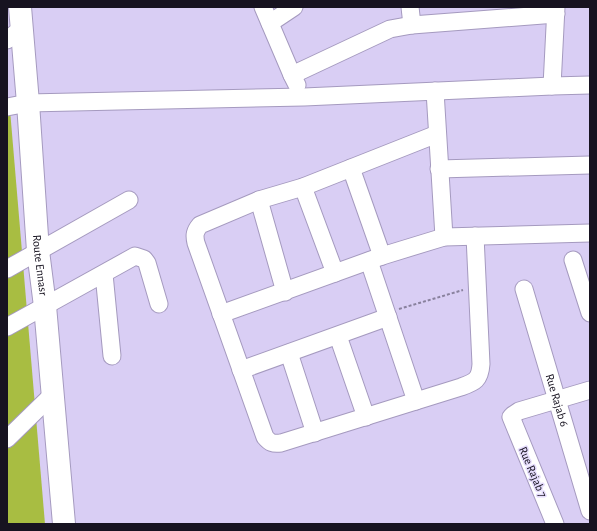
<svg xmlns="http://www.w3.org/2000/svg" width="597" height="531" font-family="'Alegreya Sans',sans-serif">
<rect width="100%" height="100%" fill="#d9cef4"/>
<!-- green -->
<path fill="#a8bd42" d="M9 98 45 524H7V100Z"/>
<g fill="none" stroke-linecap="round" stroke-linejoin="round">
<defs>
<g id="minor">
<path d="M263 7 292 75 297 85"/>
<path d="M410 7 412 25"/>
<path d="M270 23 294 7"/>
<path d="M7 40 21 29"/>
<path d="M292 75 390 29 412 25 556 14"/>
<path d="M552 86 556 7"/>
<path d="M435 91 444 237"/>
<path d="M7 107 28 103 304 97 552 86 590 85"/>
<path d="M437 134 303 187 259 200 200 225C195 231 194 235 196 243L265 437C270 443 273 444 281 443L461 387C475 382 480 380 481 364L475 236"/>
<path d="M351 168 382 256"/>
<path d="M439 169 590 165"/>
<path d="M303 187 335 273"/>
<path d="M259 200 285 292"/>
<path d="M573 260 590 313"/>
<path d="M369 261 416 401"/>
<path d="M7 269 129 200"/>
<path d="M104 274 112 356"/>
<path id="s1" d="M524 289 590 511"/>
<path d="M221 314 382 256 444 237 590 233"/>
<path d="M7 327 135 256 144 259 147 263 159 304"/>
<path d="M338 336 366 417"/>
<path d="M289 353 315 433"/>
<path d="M241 370 388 317"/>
<path d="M7 439 52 395"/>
<path d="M555 524 511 417 513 415 519 411 590 390"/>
</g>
<g id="major">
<path id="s2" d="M20 7 28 103 38 251 45 306 64 524"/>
</g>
</defs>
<!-- minor casing -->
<use href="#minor" stroke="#a59abf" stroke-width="19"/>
<!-- major casing -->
<use href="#major" stroke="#a59abf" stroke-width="24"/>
<!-- path -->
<path stroke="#89819d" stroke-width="2" stroke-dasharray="3 2" stroke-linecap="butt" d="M399 309 463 290"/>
<!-- minor -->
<use href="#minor" stroke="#fff" stroke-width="17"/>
<!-- major -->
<use href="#major" stroke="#fff" stroke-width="22"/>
</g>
<g text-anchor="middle" stroke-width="3" stroke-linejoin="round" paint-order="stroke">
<!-- street labels -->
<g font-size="12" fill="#171320" stroke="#e5dcfc">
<text dy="4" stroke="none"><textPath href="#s2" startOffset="259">Route Ennasr</textPath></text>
<text dy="4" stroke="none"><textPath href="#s1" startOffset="116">Rue Rajab 6</textPath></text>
<text transform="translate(533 472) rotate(67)" y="4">Rue Rajab 7</text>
</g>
</g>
<!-- border -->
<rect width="597" height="531" fill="none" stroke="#171320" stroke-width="16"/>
</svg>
